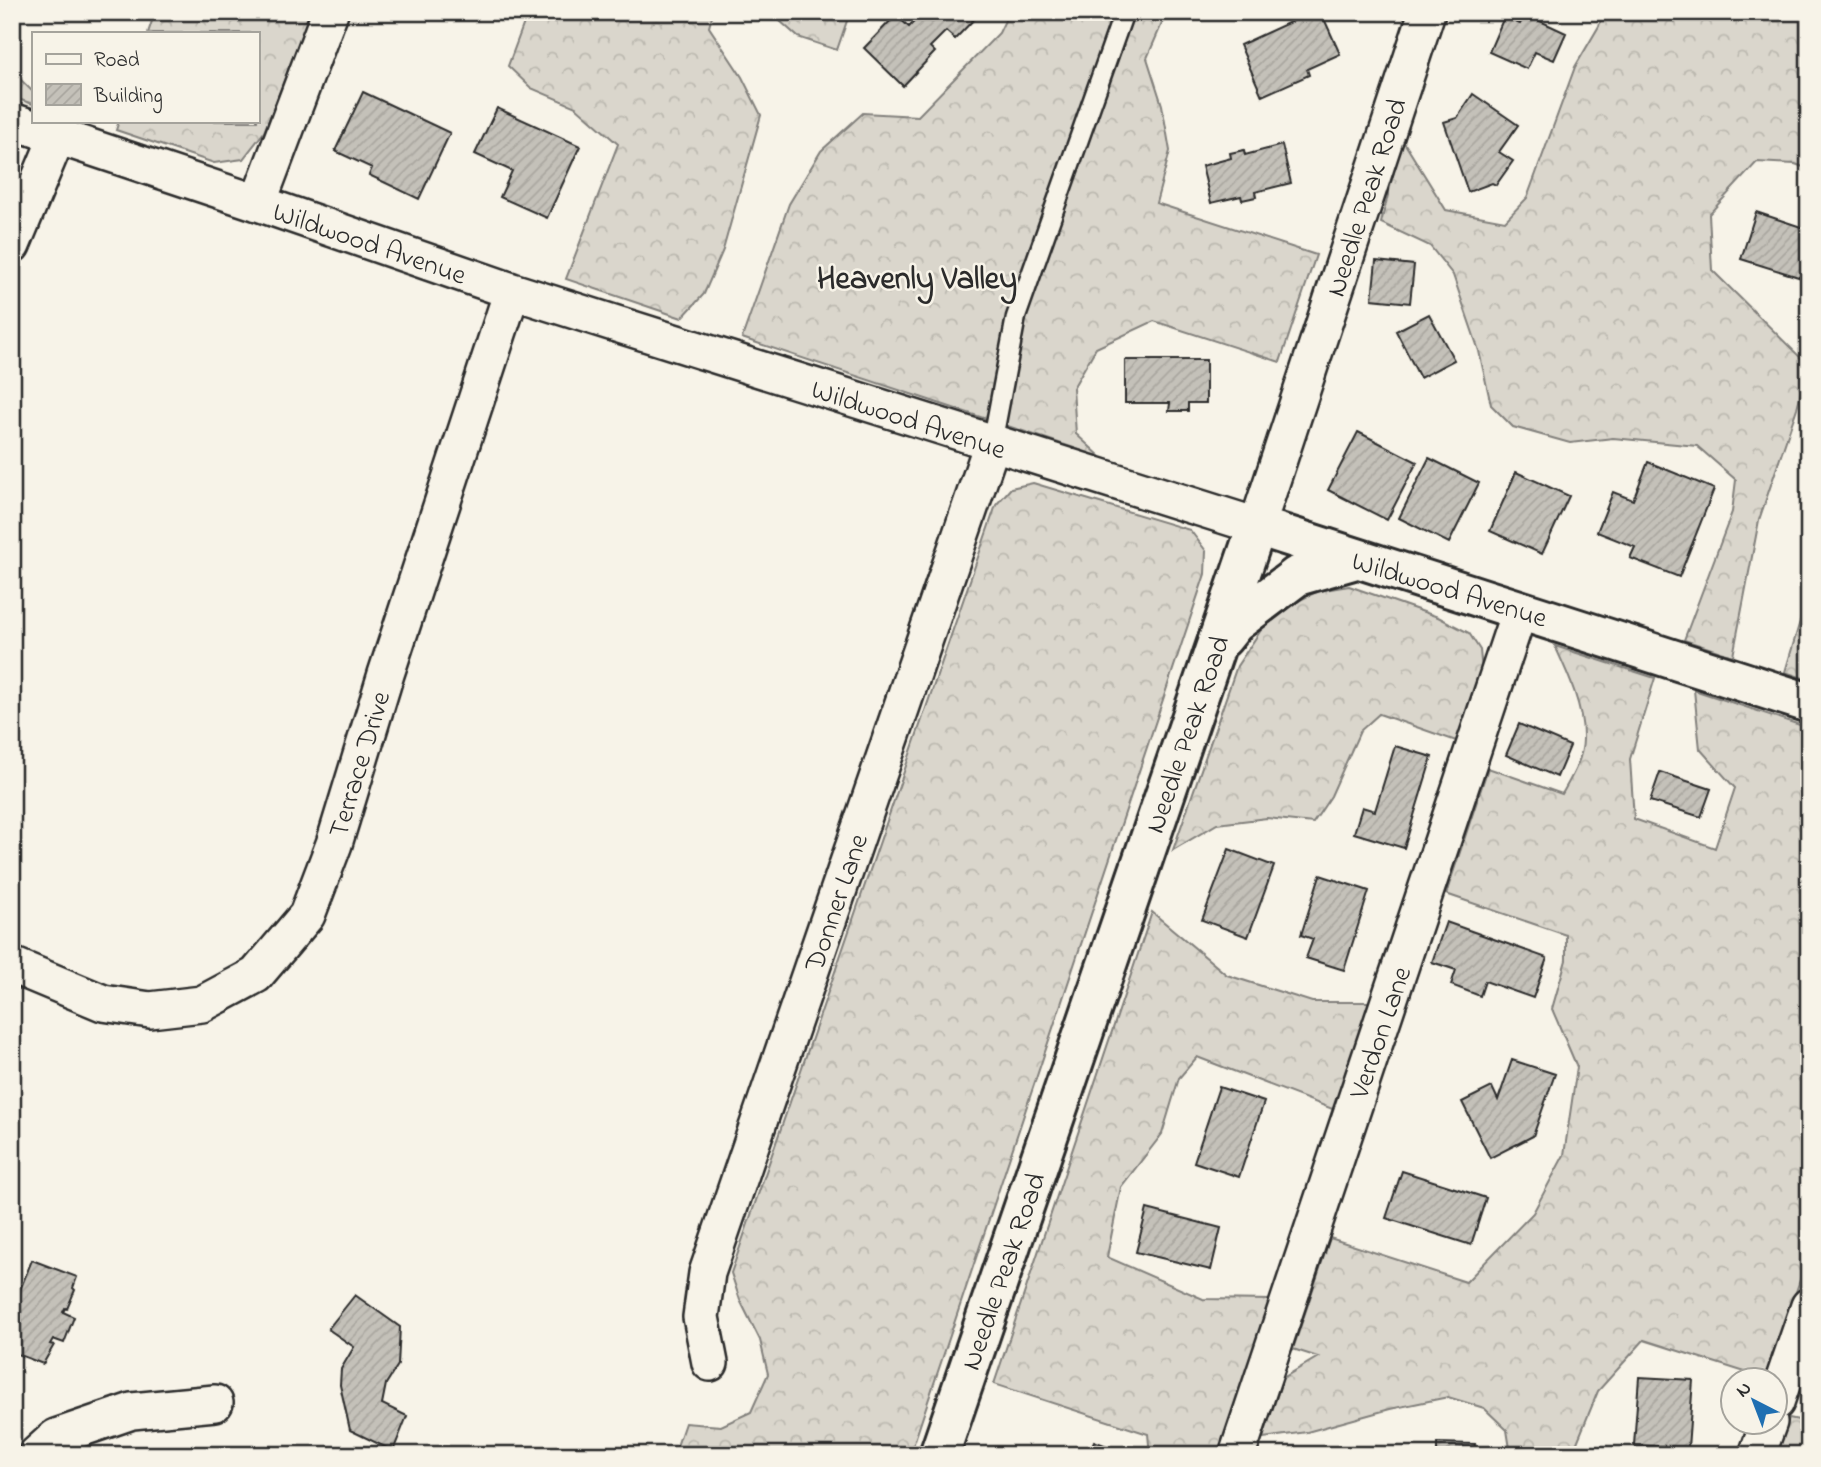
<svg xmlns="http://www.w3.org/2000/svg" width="1821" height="1467" font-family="'Indie Flower',sans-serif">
<defs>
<pattern id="forest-crowns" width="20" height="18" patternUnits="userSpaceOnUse" patternTransform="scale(1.75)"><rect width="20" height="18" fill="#dad6cc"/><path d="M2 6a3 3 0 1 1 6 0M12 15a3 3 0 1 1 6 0" fill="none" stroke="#bbb8af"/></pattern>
<pattern id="building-hatch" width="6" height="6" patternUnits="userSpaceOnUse" patternTransform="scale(1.75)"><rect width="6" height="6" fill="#c4c1b9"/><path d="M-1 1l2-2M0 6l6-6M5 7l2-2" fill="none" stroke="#a9a69f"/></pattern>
</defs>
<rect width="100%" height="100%" fill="#f7f3e8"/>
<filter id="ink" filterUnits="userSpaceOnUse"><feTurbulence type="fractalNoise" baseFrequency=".0143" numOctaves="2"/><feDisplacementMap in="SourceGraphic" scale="14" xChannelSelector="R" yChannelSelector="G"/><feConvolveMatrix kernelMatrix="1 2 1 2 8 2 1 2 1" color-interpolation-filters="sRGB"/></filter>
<g filter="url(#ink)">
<!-- forest -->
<path fill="url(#forest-crowns)" stroke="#82807c" stroke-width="2" d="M155 12H311L264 132 243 159 214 163 116 130 119 121H257V33H148Z
M528 12H713L709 27 742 77 761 115 723 250 704 294 682 318 566 279 618 144 576 107 531 88 508 66Z
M770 12H850L837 50 798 37Z
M1009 12H1167L1147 58 1162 105 1170 151 1156 203 1316 255 1280 362 1154 321 1096 348 1073 388 1076 434 1101 457 742 338 789 204 821 151 863 113 918 116 999 33Z
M1603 12H1809V169L1795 164 1757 162 1709 214 1712 270 1808 365 1797 408 1759 520 1733 656 1684 640 1732 512 1736 480 1697 446 1613 438 1570 443 1513 427 1491 405 1479 351 1453 275 1430 246 1381 223 1402 139 1446 210 1505 221 1527 198 1575 67 1599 26Z
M12 71 33 92V104L12 97Z
M1033 483 1190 530 1206 551 1205 574 910 1455H674L685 1423 721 1426 751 1412 768 1374 760 1340 740 1300 731 1273 996 505 1011 488Z
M1349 586 1438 617 1469 633 1480 650 1482 672 1459 742 1379 714 1360 731 1331 796 1313 823 1267 818 1217 824 1173 850 1237 666 1263 627 1294 603 1318 591Z
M1809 613V680L1785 672 1801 618Z
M1555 646 1655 678 1630 759 1634 819 1715 848 1735 788 1700 749 1694 690 1809 728V1253L1767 1379 1644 1340 1598 1391 1572 1455H1511L1507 1430 1484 1408 1448 1397 1390 1409 1307 1432 1263 1438 1283 1378 1318 1357 1293 1349 1330 1238 1466 1282 1533 1213 1564 1155 1577 1067 1552 1009 1566 960V935L1446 894 1488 768 1562 794C1571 778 1583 759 1583 739 1584 708 1568 674 1555 646Z
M1152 912 1227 975 1312 1002H1371L1335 1110 1197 1057 1179 1078 1162 1134 1121 1187 1107 1257 1203 1299 1271 1300 1220 1455H1150L1148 1434 994 1384Z
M1789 1418 1809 1422V1455H1776Z"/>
<!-- building -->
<path fill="url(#building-hatch)" stroke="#2b2b2b" stroke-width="2" d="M63 12H129V19Z
M923 12H981L955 39 946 31 930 47 935 52 903 86 864 48 896 15 909 27Z
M1312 12H1321L1340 54 1307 69 1309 75 1262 96 1240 45Z
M1525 14 1566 33 1554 60 1535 52 1527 69 1489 52 1504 17 1520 24Z
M363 92 450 133 419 199 369 175 372 168 335 151Z
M1473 94 1518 125 1499 152 1513 161 1496 185 1492 183 1468 192 1444 122 1457 118Z
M497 108 580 146 547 218 500 197 512 171 475 154Z
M1282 145 1291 183 1255 192 1256 197 1242 200 1241 196 1211 203 1202 166 1231 158 1230 153 1244 150 1245 155Z
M1756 212 1807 229 1809 222V303L1801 301 1808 280 1741 259Z
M1376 261 1414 265 1410 303 1372 299Z
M1429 314 1454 360 1420 378 1396 331Z
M1125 360H1206V403H1188V411H1169L1170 403H1125Z
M1358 432 1417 462 1387 520 1328 490Z
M1429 458 1479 483 1449 543 1399 518Z
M1648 462 1714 489 1679 577 1630 558 1635 547 1597 532 1613 492 1633 500Z
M1516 472 1569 496 1542 554 1490 531Z
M1519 724 1570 746 1557 777 1506 755Z
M1395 746 1432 757 1404 848 1354 833 1362 807 1375 811Z
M1660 772 1711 789 1701 817 1650 801Z
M1229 849 1274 866 1248 937 1202 920Z
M1320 875 1369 891 1344 970 1306 958 1313 939 1301 935Z
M1446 922 1547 958 1533 998 1485 981 1480 996 1451 985 1456 970 1432 962Z
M1512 1060 1555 1074 1533 1136 1490 1158 1462 1102 1492 1087 1498 1100Z
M1219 1087 1264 1102 1239 1177 1194 1162Z
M1402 1171 1486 1198 1471 1245 1386 1218Z
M1147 1209 1221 1228 1211 1270 1136 1252Z
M32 1260 77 1277 73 1288 75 1290 67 1309 65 1308 63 1312 74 1317 64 1343 53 1339 50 1344 54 1345 43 1364 12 1352V1310Z
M355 1295 400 1327 398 1365 386 1384 382 1404 407 1416 393 1451 350 1430 340 1385 341 1369 354 1347 328 1329Z
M1639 1377 1693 1380 1688 1448 1634 1445Z
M1094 1441 1125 1453 1124 1455H1088Z
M1437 1443 1475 1444 1474 1455H1437Z"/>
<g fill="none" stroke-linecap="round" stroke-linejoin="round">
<defs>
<path id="lane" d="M992 444 1016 317 1124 12"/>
<path id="street" d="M12 121 258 203 512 291 1257 526 1427 12
M258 203 330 12
M12 245 57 137
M12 965 103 1003 150 1010 202 1004 256 975 307 915 334 844 386 674 512 291
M710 1363 701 1317 707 1273 992 444
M1776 1402 1809 1306
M36 1455 56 1437 132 1411 215 1403
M1237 1455 1520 609
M1757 1455 1769 1422"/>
<path id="secondary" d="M1223 638 1235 623 1297 576 1356 559
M939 1455 1257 526 1809 703"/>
</defs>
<!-- lane casing -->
<use href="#lane" stroke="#2b2b2b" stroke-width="23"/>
<!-- street casing -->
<use href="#street" stroke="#2b2b2b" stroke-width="40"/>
<!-- secondary casing -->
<use href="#secondary" stroke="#2b2b2b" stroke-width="44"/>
<!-- lane -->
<use href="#lane" stroke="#f7f3e8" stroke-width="18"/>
<!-- street -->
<use href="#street" stroke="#f7f3e8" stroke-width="35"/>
<!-- secondary -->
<use href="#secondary" stroke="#f7f3e8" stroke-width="38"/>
</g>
</g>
<g text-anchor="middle" stroke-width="5" stroke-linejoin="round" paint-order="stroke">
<!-- street labels -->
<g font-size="28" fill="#2b2b2b" stroke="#f7f3e8">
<text transform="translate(1365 197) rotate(-72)" y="10">Needle Peak Road</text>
<text transform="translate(370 242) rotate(19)" y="10">Wildwood Avenue</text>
<text transform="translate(909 418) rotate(18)" y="10">Wildwood Avenue</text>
<text transform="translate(1450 588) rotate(17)" y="10">Wildwood Avenue</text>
<text transform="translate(1186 734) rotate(-71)" y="10">Needle Peak Road</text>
<text transform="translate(358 764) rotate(-73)" y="10">Terrace Drive</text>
<text transform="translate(835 902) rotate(-71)" y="10">Donner Lane</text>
<text transform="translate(1379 1032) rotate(-71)" y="10">Verdon Lane</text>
<text transform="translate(1002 1271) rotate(-71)" y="10">Needle Peak Road</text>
</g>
<!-- quarter labels -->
<g font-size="32" font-weight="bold" fill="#2b2b2b" stroke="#f7f3e8">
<text x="917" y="288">Heavenly Valley</text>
</g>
</g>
<!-- margin -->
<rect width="1821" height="1467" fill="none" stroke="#f7f3e8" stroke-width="42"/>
<rect x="21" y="21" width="1779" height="1425" fill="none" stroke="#2b2b2b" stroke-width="2.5" filter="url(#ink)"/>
<!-- legend -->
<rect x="32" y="32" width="228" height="91" fill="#f7f3e8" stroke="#a5a39c" stroke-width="2"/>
<rect x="46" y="54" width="35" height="10" fill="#f7f3e8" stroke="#a5a39c" stroke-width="2"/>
<text x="94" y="66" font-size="21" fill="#2b2b2b">Road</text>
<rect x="46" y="84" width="35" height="21" fill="url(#building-hatch)" stroke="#a5a39c" stroke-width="2"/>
<text x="94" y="102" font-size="21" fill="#2b2b2b">Building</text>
<!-- north arrow -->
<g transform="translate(1754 1401) rotate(318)"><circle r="33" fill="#f7f3e8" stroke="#a5a39c" stroke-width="2"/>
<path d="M0-5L12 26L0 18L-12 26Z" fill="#1f6fb2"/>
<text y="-10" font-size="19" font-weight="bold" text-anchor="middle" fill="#2b2b2b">N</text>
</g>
</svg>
